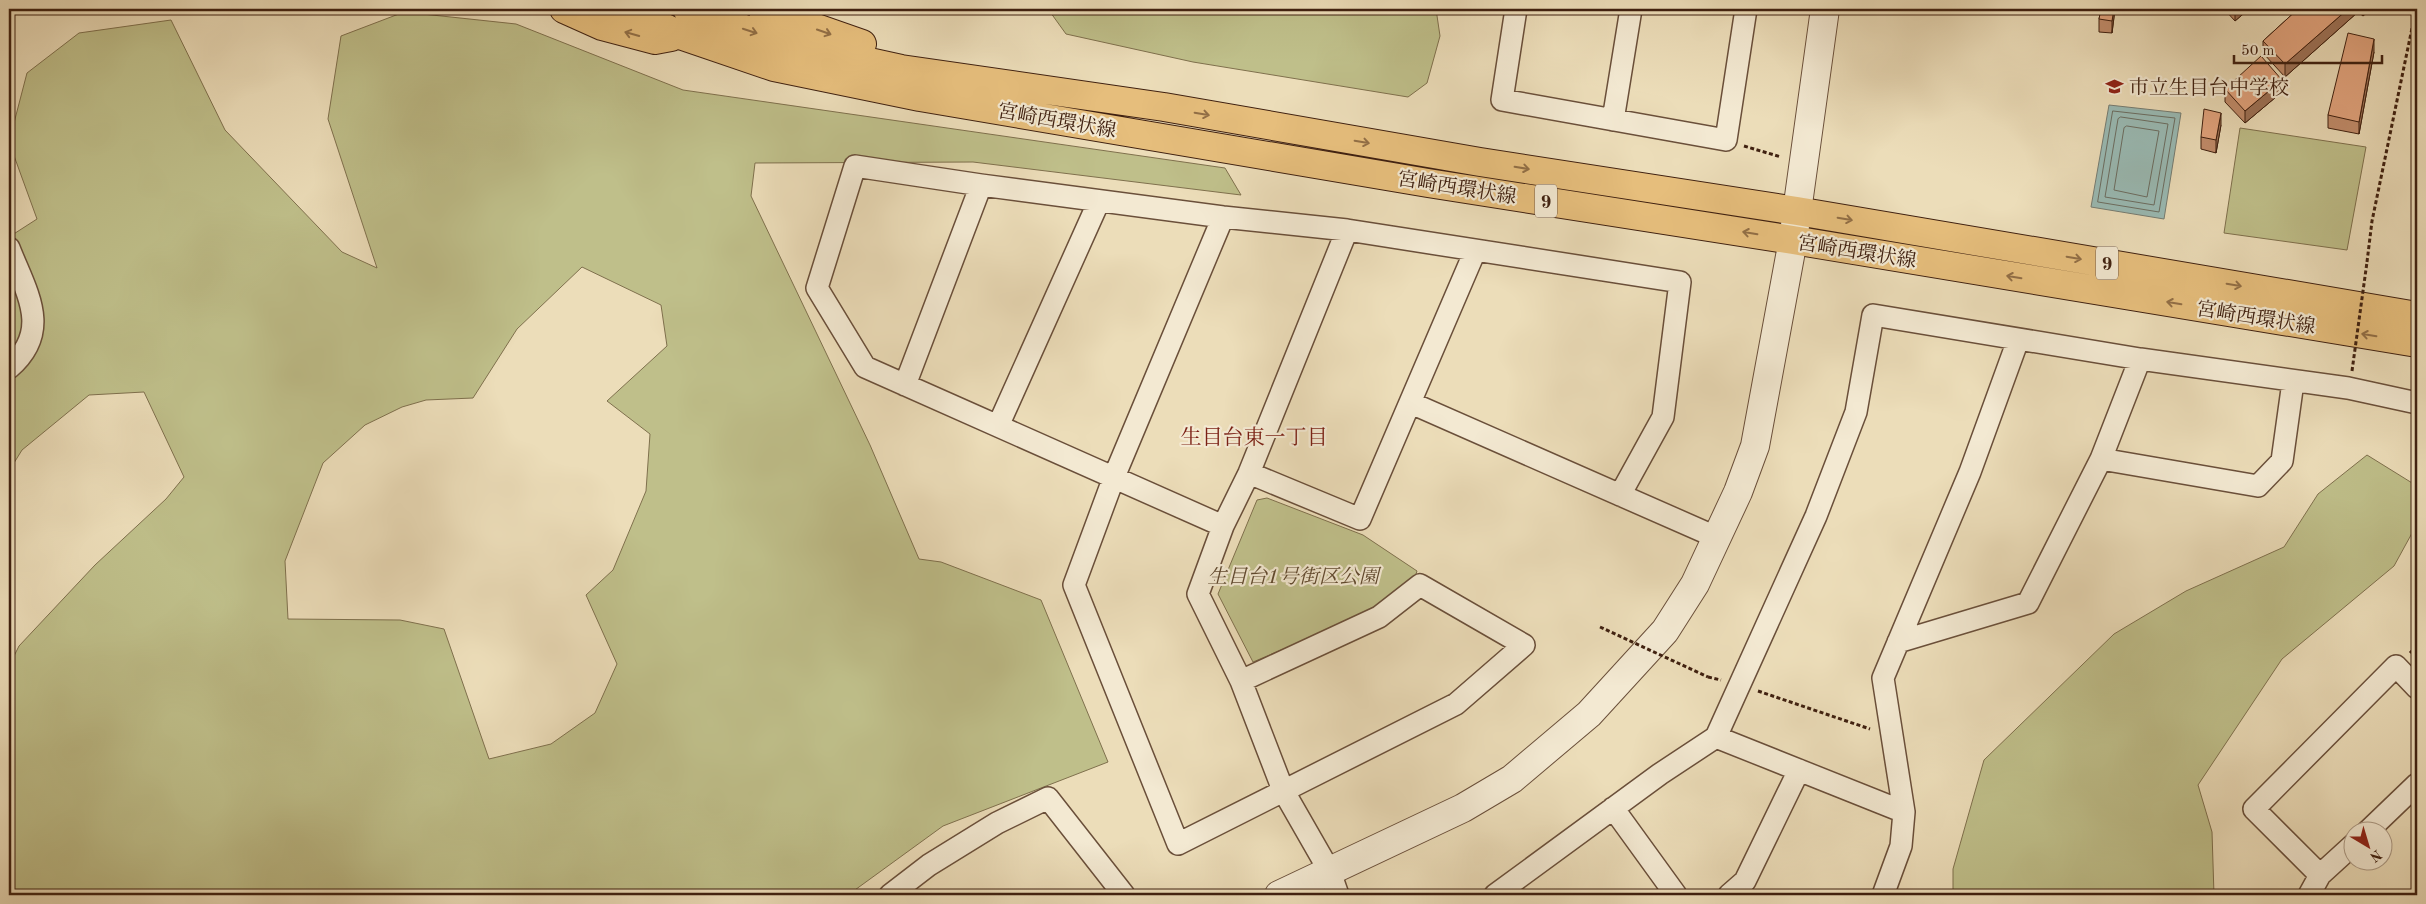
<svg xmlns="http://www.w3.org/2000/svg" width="2426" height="904" font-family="'Old Standard TT','Noto Serif JP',serif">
<rect width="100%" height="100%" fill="#ecddb9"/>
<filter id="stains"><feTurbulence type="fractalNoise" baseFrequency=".004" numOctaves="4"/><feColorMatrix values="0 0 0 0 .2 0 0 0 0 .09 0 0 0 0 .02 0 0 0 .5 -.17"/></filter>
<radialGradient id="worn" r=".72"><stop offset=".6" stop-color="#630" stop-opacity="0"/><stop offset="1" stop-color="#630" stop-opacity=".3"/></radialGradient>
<!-- green -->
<path fill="#bfbf8a" stroke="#7f704d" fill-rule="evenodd" d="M1048 9H1436L1440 36 1427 83 1408 97 1193 62 1066 34Z
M404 12 516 24 683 90 1225 168 1241 195 973 162 755 163 751 196 870 445 919 559 941 562 1041 600 1108 762 943 826 848 895H9V666L19 646 95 565 166 499 184 477 144 392 89 395 22 450 9 471V237L37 219 9 142 27 73 79 33 171 20 225 130 342 252 377 268 328 119 341 36ZM582 267 661 305 667 346 607 401 650 434 646 491 613 570 586 595 617 664 595 713 551 744 489 759 444 629 400 620 288 619 285 561 323 463 365 425 402 407 426 400 473 398 517 329Z
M2240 128 2366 147 2347 250 2224 233Z
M2367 455 2417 486V524L2394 566 2282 659 2198 785 2212 832 2214 895H1953V869L1984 760 2114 634 2186 591 2284 547 2318 494Z
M1267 498 1363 535 1417 571 1415 577 1375 610 1253 662 1218 594 1257 500Z"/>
<!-- water -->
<path fill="#9abbb5" stroke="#767d73" d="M2109 105 2181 113 2164 219 2091 207Z"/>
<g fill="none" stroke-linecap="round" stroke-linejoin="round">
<!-- shore -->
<path stroke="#6c6e62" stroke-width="1" d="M2113 111 2175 118 2159 212 2098 202Z
M2121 117 2168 124 2154 205 2105 197 2118 119Z
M2127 126 2159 131 2147 197 2114 190 2124 128Z"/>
<defs>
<path id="minor" d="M1516 9 1502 100 1726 140 1746 9
M1613 120 1631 9
M1223 217 1114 477 1074 585 1178 844 1456 704 1524 645 1420 585 1379 617 1241 681
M9 248C26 292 53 330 9 368
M905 385 981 185
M1411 403 1718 538
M998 426 1099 201
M2101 459 2258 486 2282 461 2293 382
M1249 473 1360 519 1475 251
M1223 526 865 367 817 288 855 166 981 185 1223 217 1347 230 1680 282 1663 417 1620 495
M1898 642 2028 603 2101 459 2140 359
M1716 737 1904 812
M1613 808 1676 895
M2367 832 2417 784
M2320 875 2254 809 2396 666 2417 688
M890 895 929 865 997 823 1048 798 1124 895
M1338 895 1330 872 1283 790 1241 681 1198 594 1223 526 1249 473 1347 230
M1495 895 1660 774 1716 737 1816 516 1856 412 1873 315 2140 359 2348 388 2417 403
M1729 895 1745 881 1799 770
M1883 895 1901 846 1904 812 1883 678 1970 472 2018 340
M2309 895 2320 875 2354 844"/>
<path id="tertiary" d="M1279 895 1463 808 1512 779 1589 714 1665 631 1695 584 1738 492 1755 446 1793 240 1825 9"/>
<path id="primary" d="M564 9 602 26 655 40 671 37
M626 9 680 35 774 67 920 97 1428 183 1793 240 2417 343
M687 9 787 44 901 69 1164 107 1480 162 1797 211 2417 316
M762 9 862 44"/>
</defs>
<!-- minor casing -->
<use href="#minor" stroke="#6a4f3a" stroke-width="24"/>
<!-- tertiary casing -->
<use href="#tertiary" stroke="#6a4f3a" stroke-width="30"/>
<!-- primary casing -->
<use href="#primary" stroke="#3f2010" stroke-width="30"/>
<!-- path -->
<path stroke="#3f2010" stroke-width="3" stroke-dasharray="4 2.5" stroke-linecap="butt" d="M1744 146 1781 157
M2367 262 2372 221 2416 9
M2410 653 2417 646
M1708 677 1721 680
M1758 691 1870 729"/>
<!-- minor -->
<use href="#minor" stroke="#f3e9d2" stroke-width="21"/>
<!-- tertiary -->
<use href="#tertiary" stroke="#f3e9d2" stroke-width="28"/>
<!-- primary -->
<use href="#primary" stroke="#e6be7c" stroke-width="28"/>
<!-- path-bridge -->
<path stroke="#3f2010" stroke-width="3" stroke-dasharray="4 2.5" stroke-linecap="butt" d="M2352 371 2367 262
M1600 627 1708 677"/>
</g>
<!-- wall -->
<path fill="#c28d6c" stroke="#3f2010" d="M2101 9H2115L2112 33 2099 32V19Z
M2224 9H2249L2235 21Z
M2298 9H2371L2363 16 2358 12 2285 77 2263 53V41Z
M2374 52 2359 134 2328 128V115Z
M2225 89 2282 92 2245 123 2225 102Z
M2221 125 2216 153 2201 149V137Z"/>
<!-- shaded-wall -->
<path fill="#9e7358" stroke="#3f2010" d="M2114 9H2115L2112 33V21Z
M2235 9H2249L2235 21Z
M2348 9H2358V12L2285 77V64Z
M2363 9H2371L2363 16Z
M2374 39V52L2359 134V122Z
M2282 80V92L2245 123V111Z
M2221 113V125L2216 153V140Z"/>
<!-- building -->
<path fill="#e2a47e" stroke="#3f2010" d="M2101 9H2114L2112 21 2099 19Z
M2298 9H2348L2285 64 2263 41Z
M2348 33 2374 39 2359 122 2328 115Z
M2261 56 2282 80 2245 111 2225 89Z
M2204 109 2221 113 2216 140 2201 137Z"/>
<!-- one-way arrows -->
<defs><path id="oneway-shaft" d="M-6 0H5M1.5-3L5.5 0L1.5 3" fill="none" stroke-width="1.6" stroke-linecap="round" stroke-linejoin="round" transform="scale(1.25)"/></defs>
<g stroke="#926f46">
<use href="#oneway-shaft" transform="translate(750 31) rotate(18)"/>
<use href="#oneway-shaft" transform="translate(824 32) rotate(19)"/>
<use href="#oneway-shaft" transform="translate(632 34) rotate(-164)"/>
<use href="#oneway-shaft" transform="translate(1202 114) rotate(10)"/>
<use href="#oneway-shaft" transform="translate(1362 142) rotate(10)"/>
<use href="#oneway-shaft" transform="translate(1522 168) rotate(9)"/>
<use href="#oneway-shaft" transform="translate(1845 219) rotate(10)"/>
<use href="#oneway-shaft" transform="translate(1750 233) rotate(-171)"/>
<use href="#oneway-shaft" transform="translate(2074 258) rotate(10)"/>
<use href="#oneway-shaft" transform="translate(2014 277) rotate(-171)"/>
<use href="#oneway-shaft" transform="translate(2234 285) rotate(10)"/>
<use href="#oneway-shaft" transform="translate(2174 303) rotate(-171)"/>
<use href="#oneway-shaft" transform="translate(2369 335) rotate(-171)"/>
</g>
<!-- icons -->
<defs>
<symbol id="school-bare" viewBox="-9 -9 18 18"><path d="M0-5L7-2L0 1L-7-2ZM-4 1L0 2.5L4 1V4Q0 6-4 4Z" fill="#8f2418" stroke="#f3e9d2" stroke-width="2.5" paint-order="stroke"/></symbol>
</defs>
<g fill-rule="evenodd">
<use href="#school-bare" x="2102" y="74" width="25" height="25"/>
</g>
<g text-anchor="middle" stroke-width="4.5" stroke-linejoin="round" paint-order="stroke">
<!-- shield labels -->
<g fill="#f3e9d2" stroke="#755c4a" stroke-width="1">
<rect x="1535" y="184.5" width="22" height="33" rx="4"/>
<rect x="2096" y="246.5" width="22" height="33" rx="4"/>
</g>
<g font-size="19" font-weight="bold" fill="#3f2010">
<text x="1546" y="208">9</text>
<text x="2107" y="270">9</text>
</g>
<!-- poi labels -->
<g font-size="20" fill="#3f2010" stroke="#f3e9d2" text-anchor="start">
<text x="2129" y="94">市立生目台中学校</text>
</g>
<!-- street labels -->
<g font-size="20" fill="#3f2010" stroke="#f3e9d2">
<text transform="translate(1057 120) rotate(10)" y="7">宮崎西環状線</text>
<text transform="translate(1457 187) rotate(9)" y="7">宮崎西環状線</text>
<text transform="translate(1857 251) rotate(9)" y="7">宮崎西環状線</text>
<text transform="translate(2256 317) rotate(9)" y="7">宮崎西環状線</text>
</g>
<!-- park labels -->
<g font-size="20" font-style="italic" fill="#5f482e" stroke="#f3e9d2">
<text x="1293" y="583">生目台1号街区公園</text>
</g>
<!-- neighbourhood labels -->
<g font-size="21" fill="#7a1f14" stroke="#f3e9d2">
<text x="1254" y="444">生目台東一丁目</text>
</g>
</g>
<!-- margin -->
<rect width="2426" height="904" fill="none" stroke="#ecddb9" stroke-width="30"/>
<rect x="10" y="10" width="2406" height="884" fill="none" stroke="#3f2010" stroke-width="2.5"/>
<rect x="15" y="15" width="2396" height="874" fill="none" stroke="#3f2010"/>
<!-- north arrow -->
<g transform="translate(2368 846) rotate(142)"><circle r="24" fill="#f3e9d2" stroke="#ab9984"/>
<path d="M0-4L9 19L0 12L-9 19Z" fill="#8f2418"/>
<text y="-8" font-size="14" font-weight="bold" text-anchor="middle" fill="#3f2010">N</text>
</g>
<!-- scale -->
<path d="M2234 55v8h148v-8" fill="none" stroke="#3f2010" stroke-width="2.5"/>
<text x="2241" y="55" font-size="15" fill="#3f2010" stroke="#f3e9d2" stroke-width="4" paint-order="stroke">50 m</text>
<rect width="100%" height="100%" filter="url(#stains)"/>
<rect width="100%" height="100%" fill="url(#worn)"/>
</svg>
